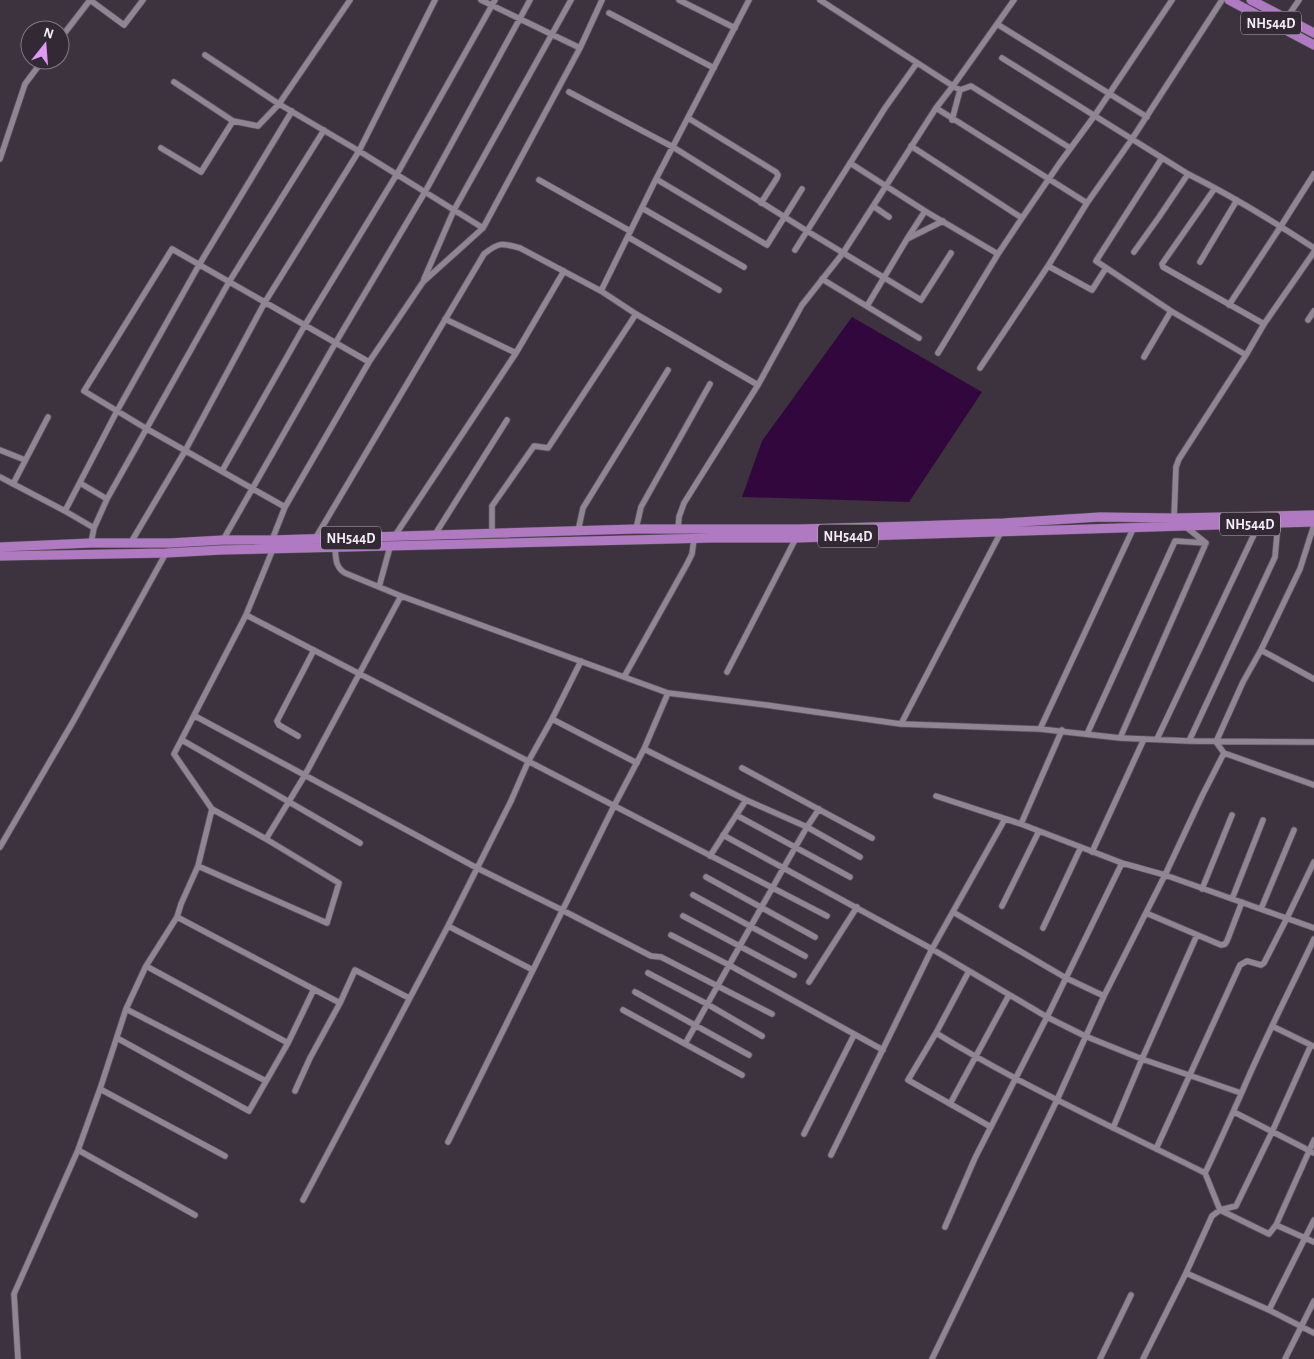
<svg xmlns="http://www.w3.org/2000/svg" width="1314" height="1359" font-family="'Alegreya Sans',sans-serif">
<rect width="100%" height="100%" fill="#3c333f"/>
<!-- water -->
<path fill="#32073e" d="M852 317 982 392 909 502 742 497 762 441Z"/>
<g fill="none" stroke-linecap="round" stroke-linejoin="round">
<defs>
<path id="minor" d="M90 0 124 25 143 0
M481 0 580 48
M679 0 735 28
M820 0 953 86 960 90 971 86 1070 148
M609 13 714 68
M1286 19 1299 0
M997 24 1147 117
M60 39 90 0
M205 55 279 104 359 151 483 228
M1002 58 1188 174C1232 196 1273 221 1314 248
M174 82 233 121
M569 92 673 147 807 231 921 300 951 253
M936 108 1087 203
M688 118 776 172 778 175 777 178 761 203
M952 120 960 90
M911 146 1022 218
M161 148 201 172 233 121 258 126 279 104 350 0
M1162 158 1096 261 1171 311 1246 355
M0 159 25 84 43 60
M850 163 925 211 998 254
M656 179 767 245 802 189
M539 180 630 231
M1215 188 1162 264 1163 267 1264 324
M873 206 889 217
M642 208 744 267
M628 237 719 290
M907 239 943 221
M795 250 885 108 917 63
M1134 252 1159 217 1188 174
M1200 262 1237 200
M1048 266 1092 290 1106 268
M424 279 454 210 571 0
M822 279 919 338
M601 291 656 179 749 0
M1229 305 1281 226 1314 174
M867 306 907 239 925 211
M445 319 516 353
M1308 320 1314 311
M938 353 998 254 1022 218 1059 164 1095 115 1172 0
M1144 357 1171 311
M980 368 1048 266 1087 203 1132 139 1222 0
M0 450 25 460
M222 471 305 325 397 174 495 0
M0 477 65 511 94 528
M80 483 107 499
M13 484 48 417
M285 507 147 429 84 391 172 249 369 362
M65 511 117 411 199 265 292 111
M1174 518 1176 467 1179 459 1246 355 1264 324 1314 252
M1314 525 1300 569 1261 650 1243 682 1216 742 1224 753 1314 785
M636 529 641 507 710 384
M678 529 679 517 684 503 758 385 802 305 843 253 936 108 953 86 1014 0
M578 531 583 508 668 370
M492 534V506L534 446 548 448 636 314
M434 536 507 420
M394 537 516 353 564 271
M315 539 484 254C499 242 502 243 520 248L601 291 636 314 758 385
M223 540 336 342 425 192 530 0
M272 540 285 507 369 362 423 282 483 228 580 48 602 0
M91 543 94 528 107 499 229 282 324 130
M130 544 185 451 265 302 359 151 435 0
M335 548C336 558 335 567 345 573L401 596 668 693 766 705 901 724 1040 729 1120 738 1189 741 1314 742
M379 587 390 547
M246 615 827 916
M1261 650 1314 679
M727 672 796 538
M624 677 687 564 692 554 694 539
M195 716 477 868 562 910 651 956 661 957 772 1014
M552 719 637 763
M901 724 1001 532
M1040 729 1134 527
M1087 734 1175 541 1206 543
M298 736 279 725 277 721 314 650
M1120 738 1206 543 1186 527
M1157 739 1259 524
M182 740 360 843
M1189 741 1275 557 1278 523
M644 749 746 800 807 827 860 857
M742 768 872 838
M936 796 1021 824 1122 863 1165 875 1314 928
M736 815 850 877
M1021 824 1062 730
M723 835 932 949 1047 1017 1085 1036 1142 1059 1241 1093
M266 839 305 775 401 596
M0 847 74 720 166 553
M1092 852 1144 739
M710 856 746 800
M198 866 327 923 339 883 266 839 212 809
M706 877 815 937
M1202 889 1232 815
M693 895 805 956
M1232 899 1263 820
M1002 906 1039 831
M1261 909 1294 830
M953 912 1066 978 1104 996
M1146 913 1221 945 1225 944 1227 941 1242 902
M683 916 794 975
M177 917 340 1003
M448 926 533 970
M1043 928 1081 847
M671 935 729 965 883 1050
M146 966 288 1043
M969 971 936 1033 908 1080 991 1127
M648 973 707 1004 762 1036
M809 982 857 907
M635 992 749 1055
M126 1009 266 1081
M623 1010 742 1075
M1272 1026 1313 1046
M936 1033C1022 1086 1115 1128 1205 1173L1220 1210 1269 1234 1276 1225 1314 1242
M117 1038 249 1111 288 1043 314 989
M685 1044 784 867 807 827 819 809
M100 1089 225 1156
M295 1091 310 1058 340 1003 355 970 409 998
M950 1104 1009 995
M1234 1112 1314 1153
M1113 1128 1142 1059 1197 935
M804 1134 854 1035
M448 1142 533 970 614 806 644 749 668 693
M1156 1149 1240 965 1247 961 1261 965 1264 963 1287 918 1314 862
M78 1150 195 1215
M831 1155 932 949 1005 819
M1205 1173C1218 1146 1230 1119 1242 1092 1264 1040 1290 990 1314 939
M303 1200 448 926 511 801 528 762 552 719 581 661
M1276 1225 1314 1140
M945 1227 975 1158 1047 1017 1122 863
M1186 1273 1269 1310 1314 1333
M1269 1310 1314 1220
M18 1359 14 1294 78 1150 100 1089 126 1009 146 966 177 917 181 904 198 866 212 809 174 754 246 615 273 549
M932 1359 1057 1100 1104 996 1165 875 1202 796 1224 753
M1100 1359 1131 1295
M1143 1359 1186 1273 1212 1216 1220 1210 1236 1206 1272 1132 1311 1045
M1285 1359 1314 1301"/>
<path id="trunk" d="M1229 0 1314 45
M1251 0 1314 33
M0 547 91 543H169L223 540H272L636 529H799L913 526 1004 523 1100 517 1174 518 1314 515
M0 556 166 553 221 550 711 538H796L1314 522"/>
</defs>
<!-- minor casing -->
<use href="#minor" stroke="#59525c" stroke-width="7"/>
<!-- trunk casing -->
<use href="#trunk" stroke="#59525c" stroke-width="10"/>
<!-- minor -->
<use href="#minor" stroke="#8f8593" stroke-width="5.5"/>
<!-- trunk -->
<use href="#trunk" stroke="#b07ac2" stroke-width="9"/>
</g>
<g text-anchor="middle" stroke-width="4.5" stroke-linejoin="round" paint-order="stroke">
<!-- shield labels -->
<g fill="#322935" stroke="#bab3bc" stroke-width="1">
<rect x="1241" y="11.5" width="60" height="23" rx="4"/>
<rect x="1220" y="512.5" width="60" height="23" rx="4"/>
<rect x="818" y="524.5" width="60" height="23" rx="4"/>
<rect x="321" y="526.5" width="60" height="23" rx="4"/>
</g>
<g font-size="14" font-weight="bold" fill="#f4eef6">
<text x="1271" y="28">NH544D</text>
<text x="1250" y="529">NH544D</text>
<text x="848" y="541">NH544D</text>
<text x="351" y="543">NH544D</text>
</g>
</g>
<!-- north arrow -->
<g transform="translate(45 45) rotate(17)"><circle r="24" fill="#322935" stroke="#807882"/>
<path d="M0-4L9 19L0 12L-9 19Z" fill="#dd99f4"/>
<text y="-8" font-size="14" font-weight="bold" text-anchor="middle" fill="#f4eef6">N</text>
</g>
</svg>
